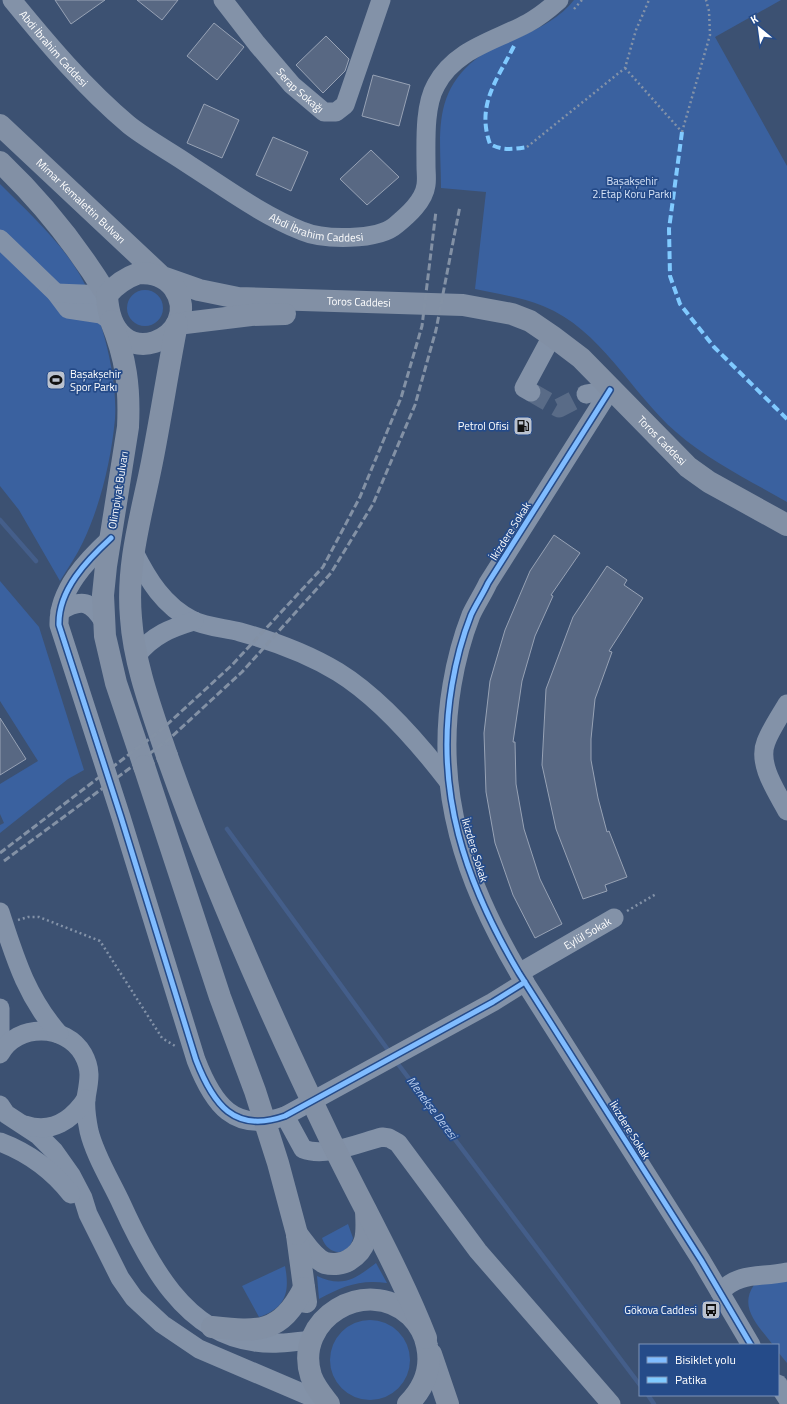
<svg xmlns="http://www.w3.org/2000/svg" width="787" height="1404" font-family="'Titillium Web',sans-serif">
<rect width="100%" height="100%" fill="#3c5172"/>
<!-- green -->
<path fill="#3a619f" d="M574 0H781L715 37 787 166V502C749 480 709 461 676 432 631 393 601 329 543 306 521 297 497 294 475 289L486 192 441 188C441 138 431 94 476 59 489 49 507 43 522 36 541 27 561 17 574 0Z
M0 184C28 212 60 241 80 275 101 312 118 376 115 419 111 460 101 504 83 542 77 555 68 568 60 581L19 510 0 486Z
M127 308a18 18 0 1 1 36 0a18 18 0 1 1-36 0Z
M0 581 39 627 84 770 68 779 0 833V825L4 823 0 814V784L38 761 0 701Z
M348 1224 353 1238C349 1257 328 1256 322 1238Z
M376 1263 387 1283C360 1279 343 1286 319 1299L317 1276C343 1288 355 1279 376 1263Z
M285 1266C290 1292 286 1308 259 1317L242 1286Z
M787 1281V1363L778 1352V1345H773C759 1326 738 1308 754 1285Z
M330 1360a40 40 0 1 1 80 0a40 40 0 1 1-80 0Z"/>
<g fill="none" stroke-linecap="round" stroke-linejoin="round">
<!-- stream -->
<path stroke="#445e8a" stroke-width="4.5" d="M0 520 36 561
M227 829 391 1054
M395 1060 640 1385
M648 1395 654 1404"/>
</g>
<!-- building -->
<path fill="#586883" stroke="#97a2b5" d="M55 0H105L71 24Z
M137 0H178L162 20Z
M214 23 244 47 217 80 187 56Z
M326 36 349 59 345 71 323 93 296 65Z
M373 75 410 85 399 126 362 116Z
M204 104 239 120 222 158 187 143Z
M273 137 308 152 291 191 256 175Z
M371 150 399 177 367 205 340 179Z
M554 535 580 553 551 595 553 596 535 636 522 681 513 742H515L516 784 524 829 540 879 562 924 535 938 513 895 495 843 486 792 484 733 490 681 505 630 530 571Z
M607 566 627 580 624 585 643 598 609 651 612 652 595 699 591 739V760L598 798 607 832 609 831 627 877 605 885 607 891 583 899 556 829 542 765 546 689 573 617Z
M0 718 26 759 0 775Z"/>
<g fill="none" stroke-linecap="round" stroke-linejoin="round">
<!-- minor-tunnel -->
<path stroke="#596b87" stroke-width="19" stroke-dasharray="19 10" stroke-linecap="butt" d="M531 392 559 408 586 394"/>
<!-- path -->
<path stroke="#8392a8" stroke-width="2.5" stroke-dasharray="2 3" stroke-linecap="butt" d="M574 9 582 0
M625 68 682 132
M682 132 710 35 709 11 706 0
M527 147 625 68 636 30 649 0
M627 911 656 894
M18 920 28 917H39L100 941 162 1038 175 1046"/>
<!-- minor -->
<g stroke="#8392a8" stroke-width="19">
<path id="s1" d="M12 0C48 44 85 88 129 125 148 140 171 152 191 166 227 189 262 215 302 231 323 240 378 241 396 225 408 215 424 201 426 185 427 179 426 172 426 166 426 142 424 106 436 85 455 49 495 41 528 23 539 17 549 9 559 0"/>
<path id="s2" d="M223 0 257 44 292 85 324 112H336L345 105 381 0"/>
<path d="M0 239 56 293 68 309 101 314 111 321"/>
<path d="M56 293 107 295"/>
<path d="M610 390 488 583C483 594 476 604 471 615 462 638 456 661 452 685 434 791 465 882 519 973L701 1260 751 1345"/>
<path d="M531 392 524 388 552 336"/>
<path d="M586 394 610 390"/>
<path d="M111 538C87 560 58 590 59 625L121 817 196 1060C213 1104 234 1134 285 1116L493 1002 525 982"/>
<path d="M134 552C148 580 164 606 192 620 206 627 225 628 240 632 273 641 308 654 338 672 380 698 418 742 448 781"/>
<path d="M60 611C82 598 91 601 104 622"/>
<path d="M137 655C153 635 171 628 194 621"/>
<path d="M787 704C780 716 771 729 766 742 757 764 777 792 787 811"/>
<path id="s3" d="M519 973 614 918"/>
<path d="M0 1008V1037"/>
<path d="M0 1054C17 1023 66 1024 83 1054 92 1070 89 1081 86 1098 85 1107 87 1121 89 1131 95 1156 111 1181 122 1205 148 1262 185 1334 255 1342 274 1345 293 1342 312 1340"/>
<path d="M0 1105 6 1114 38 1135 54 1151 71 1175 83 1198 88 1214 120 1278 134 1298 162 1324 199 1349 328 1404"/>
<path d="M285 1116 303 1149C325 1158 359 1143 382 1137L389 1138 398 1143 478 1251 611 1404"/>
<path d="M25 1125C52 1134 72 1120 86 1099"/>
<path d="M0 1142C29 1153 52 1170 71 1194"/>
<path d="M720 1292C740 1271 761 1278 787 1272"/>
<path d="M778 1384 787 1398"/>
</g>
<!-- major -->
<g stroke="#8290a5" stroke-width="22">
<path id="s4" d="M0 125 162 277 199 290 238 298 463 305 512 314 530 321 552 336 581 358 688 467 709 482 787 525"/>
<path d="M0 162C41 201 77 246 107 295"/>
<path d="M139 273C153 273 165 276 174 288 207 336 111 382 107 295 116 284 125 278 139 273Z"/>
<path d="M111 321C126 358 130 387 128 427L106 566 103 595 105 636 116 683 144 766"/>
<path d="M177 324 251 315 285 314"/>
<path d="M167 756C152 711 134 664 131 618 126 564 142 513 152 462 161 416 168 370 177 324"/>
<path d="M297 1234C305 1244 313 1258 325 1263 333 1265 343 1264 349 1260 369 1248 367 1231 366 1211"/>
<path d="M297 1235 306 1302"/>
<path d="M212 1327C259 1332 280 1334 304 1288"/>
<path d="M431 1354 448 1404"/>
<path d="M329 1404C322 1395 315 1387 311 1376 293 1319 366 1275 410 1315 419 1324 425 1334 427 1346 432 1369 424 1388 408 1404"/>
</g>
<!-- rail -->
<path stroke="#8391a5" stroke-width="3" stroke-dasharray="7 3" stroke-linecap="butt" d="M0 853 161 730 232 665 323 567 360 497 401 398 422 326 436 211
M4 861 168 740 242 672 331 573 373 504 415 405 436 330 460 206"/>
<!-- minor-bridge -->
<path stroke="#8392a8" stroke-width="19" d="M0 912C15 958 26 996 59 1034"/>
<!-- major-bridge -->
<path stroke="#8290a5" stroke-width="22" d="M167 756C213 886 270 1014 330 1139 362 1205 399 1269 426 1338
M144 766 220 997 255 1091 278 1163 297 1234"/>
<!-- quiet -->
<path stroke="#80caff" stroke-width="4" stroke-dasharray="8 4" stroke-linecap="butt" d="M514 46C497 80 476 105 490 144 502 151 514 149 527 147
M682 132 669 229 670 276 680 304 714 347 787 419"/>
<defs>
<path id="cycleway" d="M610 390 488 583C483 594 476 604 471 615 462 638 456 661 452 685 434 791 465 882 519 973L701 1260 751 1345
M111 538C87 560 58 590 59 625L121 817 196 1060C213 1104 234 1134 285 1116L493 1002 525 982"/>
</defs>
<!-- cycleway casing -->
<use href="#cycleway" stroke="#254b89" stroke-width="8"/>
<!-- cycleway -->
<use href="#cycleway" stroke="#80bcff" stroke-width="5"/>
</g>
<!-- icons -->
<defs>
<symbol id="stadium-square" viewBox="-11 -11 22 22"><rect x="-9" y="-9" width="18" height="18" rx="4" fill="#bbc2ce" stroke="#254b89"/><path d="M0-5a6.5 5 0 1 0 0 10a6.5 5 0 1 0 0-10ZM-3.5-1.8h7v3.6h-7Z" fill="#111"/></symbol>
<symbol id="fuel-square" viewBox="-11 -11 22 22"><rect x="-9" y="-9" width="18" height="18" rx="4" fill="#bbc2ce" stroke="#254b89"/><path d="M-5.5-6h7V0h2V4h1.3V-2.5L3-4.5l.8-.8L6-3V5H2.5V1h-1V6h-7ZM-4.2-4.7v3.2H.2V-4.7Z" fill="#111"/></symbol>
<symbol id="bus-square" viewBox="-11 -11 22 22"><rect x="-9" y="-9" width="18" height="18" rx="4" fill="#bbc2ce" stroke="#254b89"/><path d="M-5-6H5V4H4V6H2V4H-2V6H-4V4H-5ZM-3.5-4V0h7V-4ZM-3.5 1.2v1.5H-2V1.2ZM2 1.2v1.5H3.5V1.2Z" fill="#111"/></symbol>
</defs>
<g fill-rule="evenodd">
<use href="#stadium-square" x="45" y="369" width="22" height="22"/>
<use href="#fuel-square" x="512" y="415" width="22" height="22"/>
<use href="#bus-square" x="700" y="1299" width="22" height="22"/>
</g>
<g text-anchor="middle" stroke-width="3.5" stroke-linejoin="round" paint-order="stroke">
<!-- street labels -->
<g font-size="11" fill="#fff" stroke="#254b89">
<text dy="4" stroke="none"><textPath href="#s1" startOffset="64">Abdi İbrahim Caddesi</textPath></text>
<text dy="4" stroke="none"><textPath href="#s2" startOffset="119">Serap Sokağı</textPath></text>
<text dy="4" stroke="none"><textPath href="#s4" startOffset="111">Mimar Kemalettin Bulvarı</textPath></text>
<text dy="4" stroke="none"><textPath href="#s1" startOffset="388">Abdi İbrahim Caddesi</textPath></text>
<text dy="4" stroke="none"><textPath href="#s4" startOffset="422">Toros Caddesi</textPath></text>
<text dy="4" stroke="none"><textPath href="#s4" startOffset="774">Toros Caddesi</textPath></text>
<text transform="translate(118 490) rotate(-81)" y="4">Olimpiyat Bulvarı</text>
<text transform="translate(510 531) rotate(-58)" y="4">İkizdere Sokak</text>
<text transform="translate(475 850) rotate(73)" y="4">İkizdere Sokak</text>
<text dy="4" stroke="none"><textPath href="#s3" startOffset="79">Eylül Sokak</textPath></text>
<text transform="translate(630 1130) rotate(58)" y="4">İkizdere Sokak</text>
</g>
<!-- park labels -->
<g font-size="11" fill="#d6e3f7" stroke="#254b89">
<text x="632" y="185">Başakşehir<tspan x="632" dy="13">2.Etap Koru Parkı</tspan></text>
</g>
<!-- poi labels -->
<g font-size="11" fill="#fff" stroke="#254b89" text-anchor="end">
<text x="70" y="378" text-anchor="start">Başakşehir<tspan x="70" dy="13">Spor Parkı</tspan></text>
<text x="509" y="430">Petrol Ofisi</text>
<text x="697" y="1314">Gökova Caddesi</text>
</g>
<!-- water labels -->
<g font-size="12" font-style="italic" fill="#bed2f1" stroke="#254b89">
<text transform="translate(432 1108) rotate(53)" y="4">Menekşe Deresi</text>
</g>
</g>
<!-- legend -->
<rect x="639" y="1344" width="140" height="52" fill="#254b89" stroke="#7c93b8"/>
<rect x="647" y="1357" width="20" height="6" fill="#80bcff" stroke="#7c93b8"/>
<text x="675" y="1364" font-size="12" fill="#ffffff">Bisiklet yolu</text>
<rect x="647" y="1377" width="20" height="6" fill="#80caff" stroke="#7c93b8"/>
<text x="675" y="1384" font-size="12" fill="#ffffff">Patika</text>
<!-- north arrow -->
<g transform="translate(759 28) rotate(331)" stroke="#254b89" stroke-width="3" paint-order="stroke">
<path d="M0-3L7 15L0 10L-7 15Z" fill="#ffffff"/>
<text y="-6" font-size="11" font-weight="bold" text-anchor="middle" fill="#ffffff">K</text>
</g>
</svg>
